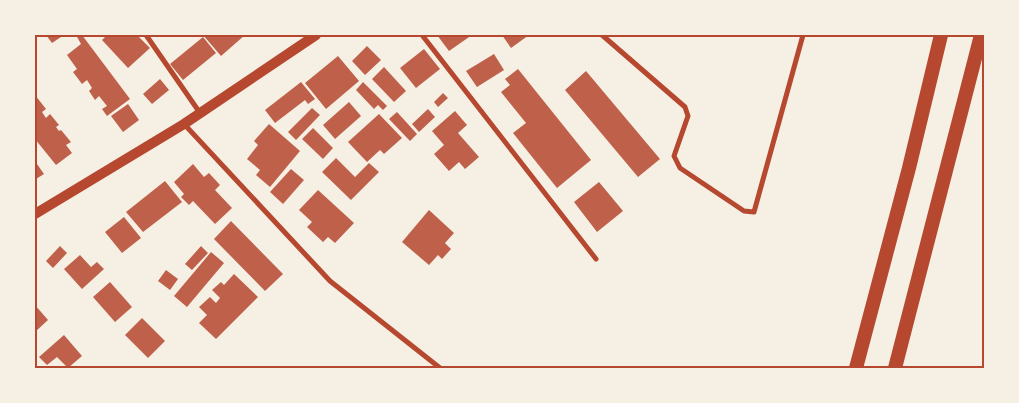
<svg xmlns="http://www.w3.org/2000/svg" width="1019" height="403" font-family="Commissioner,sans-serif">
<rect width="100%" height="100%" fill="#f6efe4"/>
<!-- building -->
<path fill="#bf614a" d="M46 35H64L52 43Z
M76 35H82L130 99 107 116 102 109 107 106 99 96 95 100 89 91 92 88 87 80 82 84 73 72 77 69 67 55 81 44Z
M107 35H137L150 48 128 68 102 40Z
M203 35H245L221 56Z
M437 35H472L449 51Z
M502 35H529L511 48Z
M203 37 216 53 183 80 170 64Z
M367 46 381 60 365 75 352 61Z
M424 49 440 69 416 88 400 68Z
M494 54 504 70 477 87 466 71Z
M338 56 359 81 326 109 305 83Z
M384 67 406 91 394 102 372 79Z
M518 69 591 160 557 188 513 133 526 123 501 92 510 85 505 79Z
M586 71 660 159 638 177 565 90Z
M160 79 169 90 152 104 143 94Z
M301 82 315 99 308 104 305 100 275 123 265 110Z
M363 82 387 106 383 110 378 105 374 109 356 90Z
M443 93 448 98 438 107 434 102Z
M35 95 46 109 42 112 46 118 50 114 59 125 56 127 59 131 61 130 71 142 66 145 72 153 56 165 35 139Z
M349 102 361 116 335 139 323 125Z
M128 104 139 120 123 132 111 116Z
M312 108 320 115 296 140 288 132Z
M428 109 435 117 419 132 412 124Z
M455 111 467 125 458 133 479 157 465 169 459 162 449 171 434 154 444 145 432 131Z
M397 112 417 134 410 141 389 119Z
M379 114 402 138 384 154 380 150 367 162 348 142Z
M269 124 300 151 270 187 256 175 260 170 247 159 258 145 254 141Z
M313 128 333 148 323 159 302 139Z
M336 158 355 177 369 163 379 172 351 200 322 172Z
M37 164 44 174 36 179 35 165Z
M193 164 204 177 209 173 220 185 215 190 232 208 215 224 193 201 189 205 181 197 184 194 174 182Z
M291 169 304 180 283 204 270 192Z
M165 181 182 202 143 232 126 212Z
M599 182 623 211 597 232 574 202Z
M318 190 354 223 335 243 328 237 323 242 307 227 312 222 299 210Z
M429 210 454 233 445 243 451 249 442 259 438 255 429 265 402 242Z
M124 217 141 238 122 253 105 232Z
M231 221 283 274 265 291 214 239Z
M60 246 67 253 53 268 46 261Z
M201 246 208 253 192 270 185 264Z
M211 252 224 263 187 307 174 296Z
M80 255 91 267 97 262 104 269 82 289 64 269Z
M166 270 178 279 170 290 158 281Z
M234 274 258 297 216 339 199 323 207 315 199 307 210 297 216 303 220 298 212 290 221 282 224 285Z
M110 282 132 307 115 322 93 297Z
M35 305 48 320 35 332Z
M142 318 165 341 148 358 125 335Z
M64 335 82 356 68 368 57 357 47 365 39 357Z"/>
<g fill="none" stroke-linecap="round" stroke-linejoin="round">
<!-- minor -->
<path stroke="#b5482f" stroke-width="5" d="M146 35 200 113
M422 35 596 259
M602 35 685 107 688 116 674 156 680 168 744 211 754 212 803 35
M184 124 330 281 440 368"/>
<!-- secondary -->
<path stroke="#b5482f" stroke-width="10" d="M35 214 184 124 316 35"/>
<!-- motorway -->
<path stroke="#b5482f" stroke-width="14" d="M856 368 909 168 941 35
M895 368 981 35"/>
</g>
<!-- border -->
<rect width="1019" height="403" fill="none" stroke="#f6efe4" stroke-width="72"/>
<rect x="36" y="36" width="947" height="331" fill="none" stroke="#b5482f" stroke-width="2"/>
</svg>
